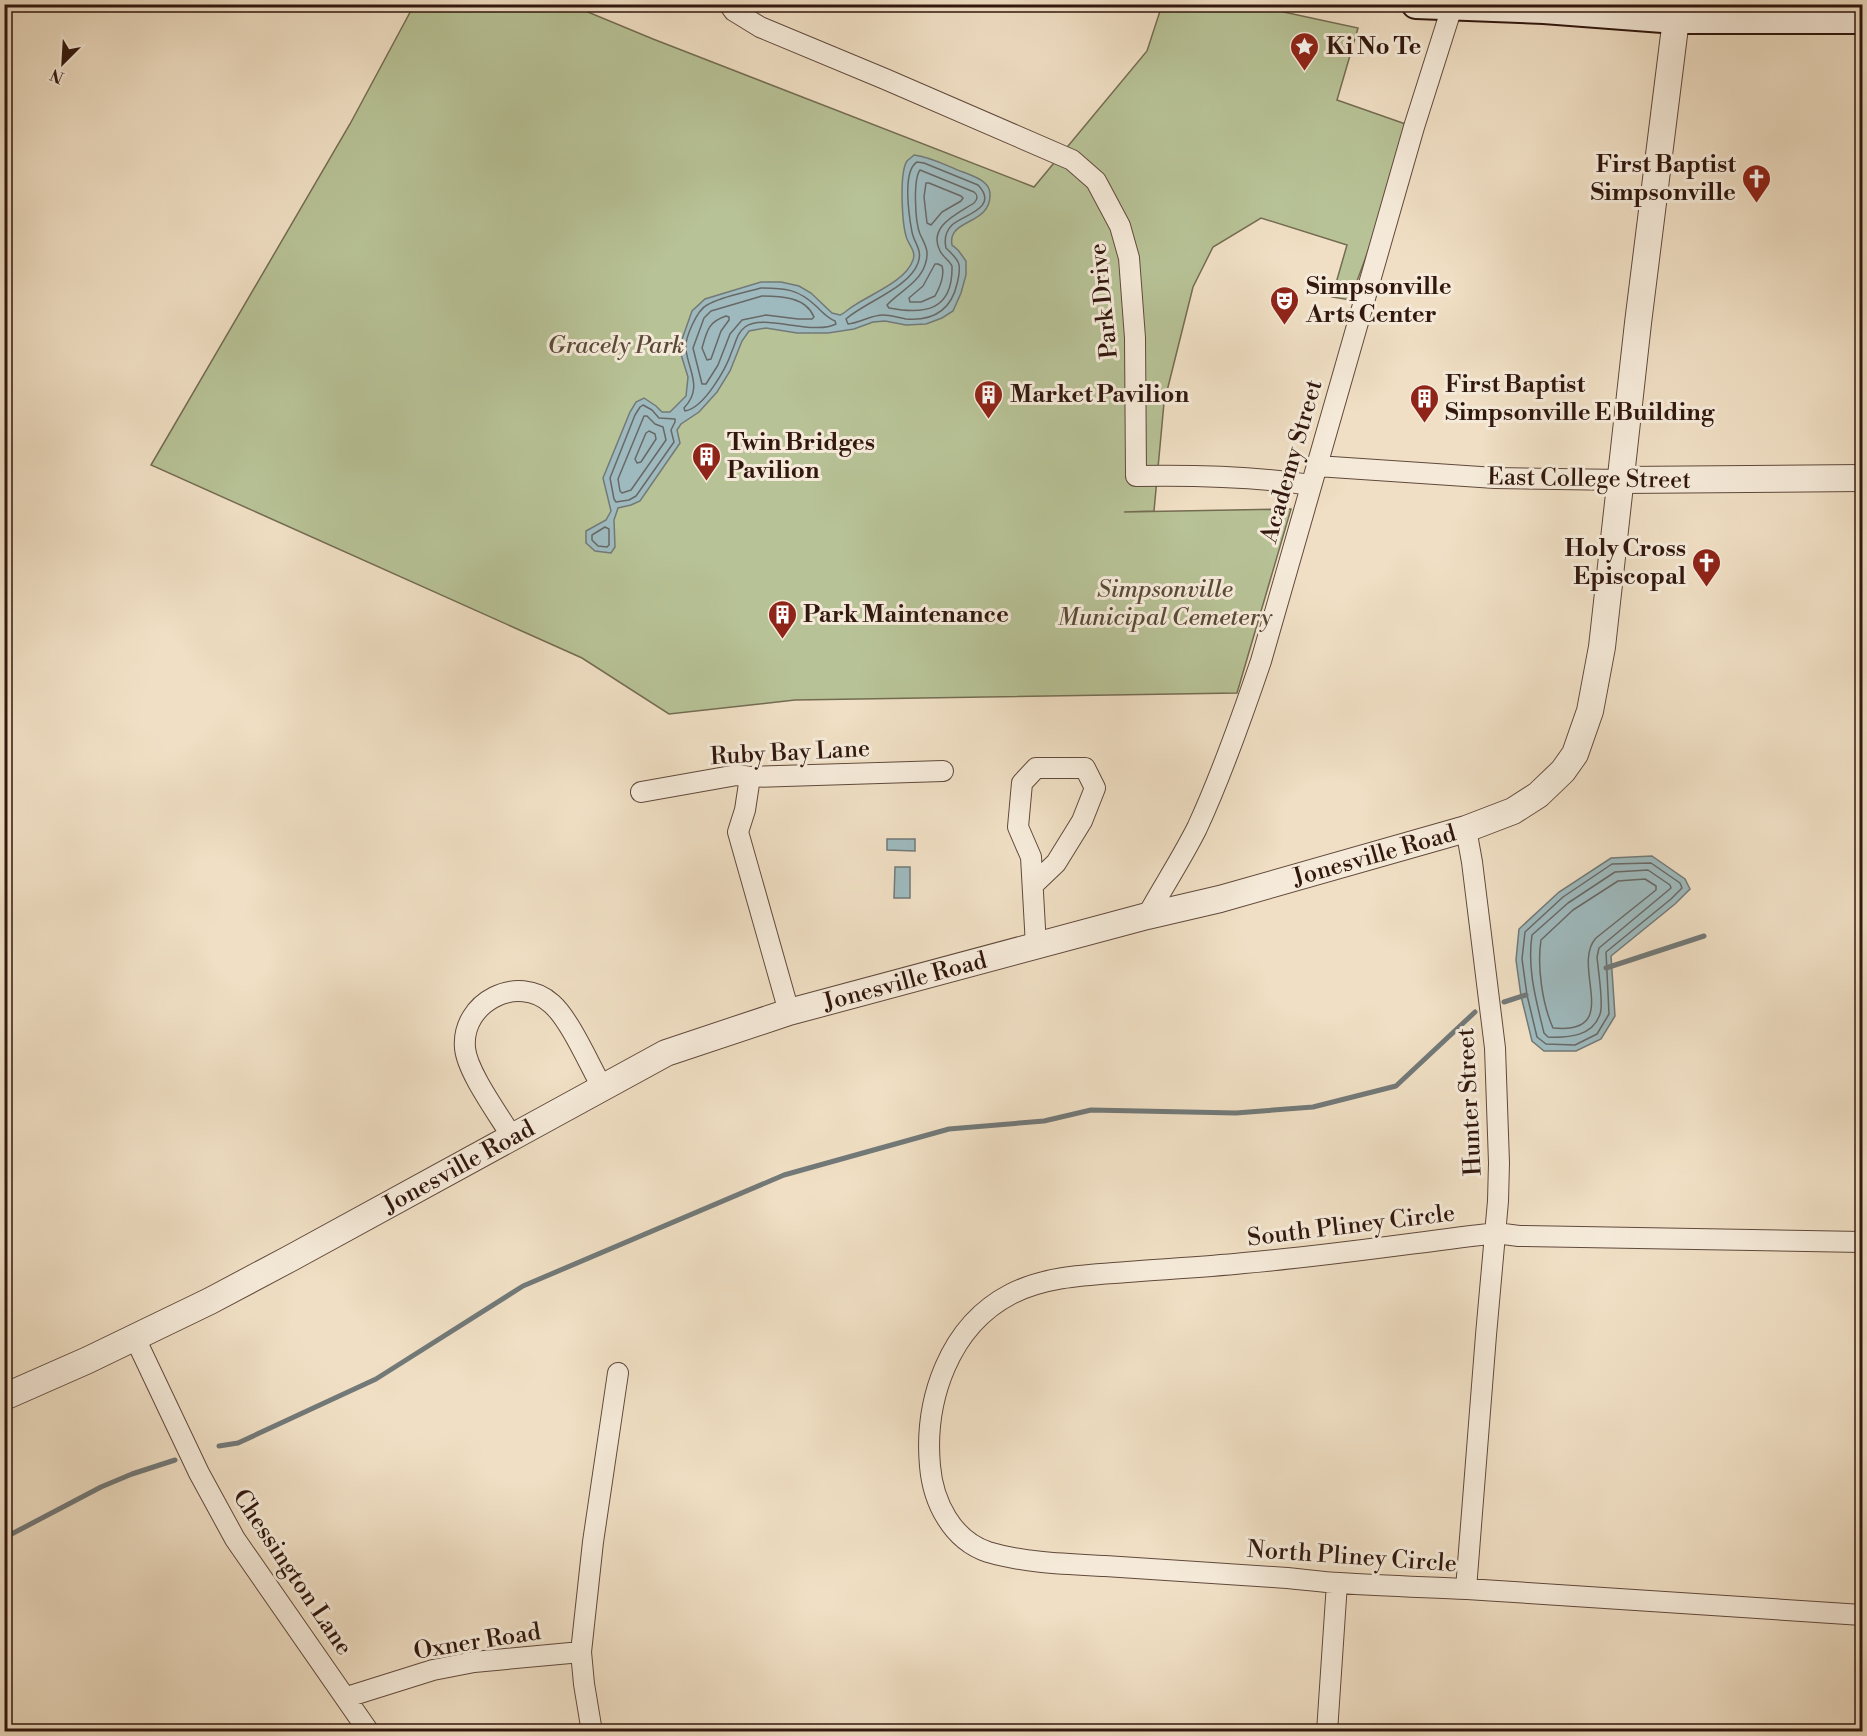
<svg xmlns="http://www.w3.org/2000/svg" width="1867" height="1736" font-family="'Libre Bodoni',serif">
<rect width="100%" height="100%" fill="#f0dfc4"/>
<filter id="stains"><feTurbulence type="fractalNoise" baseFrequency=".00333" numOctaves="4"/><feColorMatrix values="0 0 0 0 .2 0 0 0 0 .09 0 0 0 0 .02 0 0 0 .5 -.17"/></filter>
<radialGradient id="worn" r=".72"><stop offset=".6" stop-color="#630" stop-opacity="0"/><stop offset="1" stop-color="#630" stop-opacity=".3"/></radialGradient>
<!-- green -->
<path fill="#b7c296" stroke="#746c52" stroke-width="1.5" d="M414 5H571L653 39 1034 187 1147 51 1162 5H1264L1279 11 1358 28 1337 100 1414 127 1350 300 1332 297 1347 245 1261 218 1213 247 1193 287 1164 403 1154 511 1124 512 1291 509 1237 693 795 700 669 714 582 658 151 465 350 124Z"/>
<!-- water -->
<path fill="#9ebabe" stroke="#727978" stroke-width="1.5" d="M914 155C931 157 947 166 963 172 973 176 990 181 990 194 991 226 947 218 952 245L958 250 966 261V275L961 293 953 311 942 318 926 324 906 325 885 321 873 322 854 329 828 333H797L766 328 749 331 742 341 730 371 717 392 699 412 681 424 677 430 680 443 640 501 631 505 618 508 614 520 615 547 611 553 595 551 586 543V531L606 520 611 511 603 478 630 412 636 402 644 398 656 406 662 412H670L686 396 688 377 679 348 692 311 705 299 761 282H781L799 286 811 293 832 313 840 315C845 313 849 308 855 305 871 294 906 281 913 260 916 252 910 246 907 239 902 226 899 173 907 161 909 159 912 157 914 155Z
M887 839H915V851L887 850Z
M1652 856 1685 879 1690 889 1675 904 1611 956 1615 1016 1601 1039 1576 1051H1544L1532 1041 1521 996 1516 960 1519 929 1559 892 1611 858Z
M895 867H910V898H894Z"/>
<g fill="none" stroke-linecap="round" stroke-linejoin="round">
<!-- shore -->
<path stroke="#686866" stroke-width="1.5" d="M917 162 924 163 978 185C1000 208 963 215 952 225 945 232 944 239 946 248 960 261 962 264 957 284 951 310 933 321 906 319 899 318 891 315 883 315 871 315 860 323 848 324L846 319C865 302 909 288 918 263 923 250 914 243 912 232 909 216 902 171 917 162Z
M920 170 974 192C978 195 978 199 974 203 959 213 927 226 940 251 943 257 949 260 952 266 953 310 926 315 889 308L887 305C899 292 919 283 925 265 930 251 925 245 920 234 915 222 913 179 920 170Z
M926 183H929L961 196 963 198 961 201 942 212 931 225 927 223 924 197Z
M935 264H938L942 266C945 276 940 287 935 296L921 302H910L909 298 923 286Z
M761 288C785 288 798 289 816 306 822 312 827 318 835 321L836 324C813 336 763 313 745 327 737 333 736 342 732 351 726 369 704 408 685 411L684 408C703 388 689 372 686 350 684 339 697 310 707 305 723 296 744 293 761 288Z
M762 296C781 296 806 297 814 317L812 319H798L766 315 742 320 730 334 718 365 706 384H702L693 348 704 318 711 311Z
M726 316 729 317V320L721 331 711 359 707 360 702 348C707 331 708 322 726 316Z
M643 405 652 410 659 418 675 419V422L671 430 674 442 636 496 629 500 616 502 614 499 610 478 635 415 640 407Z
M644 416H647L655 424 663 427 666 440 631 490 622 493 620 491 618 479Z
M649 431 655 434 656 439 641 462 637 463 635 459 646 433Z
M605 527 609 529V545L607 547 598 546 592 540V535Z
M1651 863 1680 883 1682 888 1671 899 1606 952 1609 1014 1597 1034 1575 1045 1546 1044 1537 1037 1527 995 1522 959 1525 932 1563 897 1612 864Z
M1648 870 1670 885 1671 888 1599 948 1597 957C1598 969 1604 1005 1600 1014 1593 1036 1569 1038 1548 1037L1544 1033C1536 1000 1527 969 1532 935L1568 903 1615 872Z
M1645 879 1656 886V890L1596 938C1570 966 1624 1035 1553 1028 1542 1003 1537 966 1541 940L1573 910 1618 881Z"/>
<!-- stream -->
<path stroke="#727978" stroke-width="5" d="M1606 968 1704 936
M1504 1002 1526 995
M219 1446 238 1443 376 1379 523 1286 784 1175 949 1129 1044 1121 1091 1110 1236 1113 1313 1107 1396 1086 1475 1012
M4 1538 101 1487 132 1474 175 1460"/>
<defs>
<path id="minor" d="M729 4 734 11 760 27 885 79 1072 160 1096 181 1120 226 1129 258 1135 338 1136 476C1195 475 1253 476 1311 485
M1317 466 1495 478 1622 480
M750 777 745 810 738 832 789 1012
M641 792 737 775 750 777 943 771
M1466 829 1472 862 1495 1048 1499 1163 1498 1201 1486 1335 1466 1589
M1033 885 1056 863 1082 821 1095 788 1085 768H1036L1022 783 1018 827 1031 857 1036 946
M1147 916C1163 887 1182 858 1197 828 1222 774 1242 717 1261 661L1414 127 1452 7
M512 1137C499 1115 467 1072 465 1048 461 1002 518 973 552 1004 570 1020 589 1064 602 1087
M1862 1242 1519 1236 1496 1233C1412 1243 1328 1256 1244 1263 1205 1267 1166 1269 1127 1272 1088 1275 1046 1276 1011 1294 949 1326 924 1400 930 1466 933 1502 952 1540 988 1552 1025 1563 1066 1564 1105 1566 1161 1570 1217 1573 1273 1577 1296 1578 1318 1582 1340 1583 1383 1586 1425 1587 1467 1589 1599 1597 1731 1606 1862 1615
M135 1338 199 1473 235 1539 369 1732
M347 1697 433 1670 474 1662 581 1652
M592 1732 584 1684 581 1652 593 1542 618 1373
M1327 1732 1337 1583"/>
<g id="tertiary">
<path d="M1622 480 1862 478"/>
<path id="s1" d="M4 1397 88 1360 210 1301 291 1258 666 1053 789 1012 1147 916 1220 899 1466 829 1513 811 1538 795 1563 771 1575 754 1590 711 1602 647 1638 323 1676 19"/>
</g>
<path id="secondary" d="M1416 4 1544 9 1676 19H1862"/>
</defs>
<!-- minor casing -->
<use href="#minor" stroke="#61493c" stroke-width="22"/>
<!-- tertiary casing -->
<use href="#tertiary" stroke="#61493c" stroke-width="28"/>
<!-- secondary casing -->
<use href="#secondary" stroke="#31170e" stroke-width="32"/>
<!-- minor -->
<use href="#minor" stroke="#f5ead9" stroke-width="20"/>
<!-- tertiary -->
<use href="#tertiary" stroke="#f5ead9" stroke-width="26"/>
<!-- secondary -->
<use href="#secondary" stroke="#f5ead9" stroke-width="28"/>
</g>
<!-- icons -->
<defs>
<symbol id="sight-pin" viewBox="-11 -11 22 30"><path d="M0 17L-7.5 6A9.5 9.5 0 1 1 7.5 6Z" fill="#8f2418" stroke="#f5ead9"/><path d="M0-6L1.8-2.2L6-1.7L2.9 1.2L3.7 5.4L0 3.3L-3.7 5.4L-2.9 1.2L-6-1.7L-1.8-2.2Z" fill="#fff"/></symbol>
<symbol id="church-pin" viewBox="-11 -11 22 30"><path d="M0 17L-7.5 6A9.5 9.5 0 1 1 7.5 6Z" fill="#8f2418" stroke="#f5ead9"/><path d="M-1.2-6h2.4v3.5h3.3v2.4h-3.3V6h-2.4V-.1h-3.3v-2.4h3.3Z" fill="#fff"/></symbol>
<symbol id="theatre-pin" viewBox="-11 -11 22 30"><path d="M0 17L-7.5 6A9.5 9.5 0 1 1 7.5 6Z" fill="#8f2418" stroke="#f5ead9"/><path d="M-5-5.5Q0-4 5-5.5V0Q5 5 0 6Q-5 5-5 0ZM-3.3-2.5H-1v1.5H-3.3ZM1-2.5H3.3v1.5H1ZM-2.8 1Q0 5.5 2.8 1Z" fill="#fff"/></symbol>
<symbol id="building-pin" viewBox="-11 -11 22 30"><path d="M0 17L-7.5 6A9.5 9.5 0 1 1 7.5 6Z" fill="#8f2418" stroke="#f5ead9"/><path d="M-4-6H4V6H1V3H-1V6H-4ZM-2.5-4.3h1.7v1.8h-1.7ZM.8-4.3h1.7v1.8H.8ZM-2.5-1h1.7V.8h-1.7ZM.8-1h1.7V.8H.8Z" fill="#fff"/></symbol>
</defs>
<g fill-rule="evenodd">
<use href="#sight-pin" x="1288" y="30" width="33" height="45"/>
<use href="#church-pin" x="1740" y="162" width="33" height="45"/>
<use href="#theatre-pin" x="1268" y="284" width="33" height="45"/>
<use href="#building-pin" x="972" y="378" width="33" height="45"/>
<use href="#building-pin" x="1408" y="382" width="33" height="45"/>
<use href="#building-pin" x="690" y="440" width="33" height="45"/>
<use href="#church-pin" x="1690" y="546" width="33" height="45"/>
<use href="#building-pin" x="766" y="598" width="33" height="45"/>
</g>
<g text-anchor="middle" stroke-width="6" stroke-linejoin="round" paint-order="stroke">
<!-- poi labels -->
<g font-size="24" font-weight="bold" fill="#31170e" stroke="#f5ead9" text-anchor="start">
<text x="1326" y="54">Ki No Te</text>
<text x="1736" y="172" text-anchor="end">First Baptist<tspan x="1736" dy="28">Simpsonville</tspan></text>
<text x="1306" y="294">Simpsonville<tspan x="1306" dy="28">Arts Center</tspan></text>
<text x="1445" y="392">First Baptist<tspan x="1445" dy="28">Simpsonville E Building</tspan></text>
<text x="1010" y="402">Market Pavilion</text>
<text x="727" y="450">Twin Bridges<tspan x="727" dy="28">Pavilion</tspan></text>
<text x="1686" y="556" text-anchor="end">Holy Cross<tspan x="1686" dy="28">Episcopal</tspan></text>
<text x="803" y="622">Park Maintenance</text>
</g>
<!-- street labels -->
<g font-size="24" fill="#31170e" stroke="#f5ead9">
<text transform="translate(1103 301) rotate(-96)" y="8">Park Drive</text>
<text transform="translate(1291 461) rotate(-74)" y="8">Academy Street</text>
<text transform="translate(1589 478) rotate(1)" y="8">East College Street</text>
<text transform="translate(790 752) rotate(-3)" y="8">Ruby Bay Lane</text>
<text dy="8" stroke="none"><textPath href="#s1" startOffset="1482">Jonesville Road</textPath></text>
<text dy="8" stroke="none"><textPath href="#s1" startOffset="996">Jonesville Road</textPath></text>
<text transform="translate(1469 1102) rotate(-93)" y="8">Hunter Street</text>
<text dy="8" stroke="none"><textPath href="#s1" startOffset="510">Jonesville Road</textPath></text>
<text transform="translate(1351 1225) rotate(-7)" y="8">South Pliney Circle</text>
<text transform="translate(1352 1556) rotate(4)" y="8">North Pliney Circle</text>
<text transform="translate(293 1572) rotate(56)" y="8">Chessington Lane</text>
<text transform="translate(477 1641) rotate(-9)" y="8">Oxner Road</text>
</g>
<!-- park labels -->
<g font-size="24" font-style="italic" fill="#594a37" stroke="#f5ead9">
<text x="616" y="353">Gracely Park</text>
<text x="1165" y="597">Simpsonville<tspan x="1165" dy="28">Municipal Cemetery</tspan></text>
</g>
</g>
<!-- margin -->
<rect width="1867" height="1736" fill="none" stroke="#f0dfc4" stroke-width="24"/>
<rect x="6" y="6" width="1855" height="1724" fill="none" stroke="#31170e" stroke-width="3"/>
<rect x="12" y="12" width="1843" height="1712" fill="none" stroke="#31170e" stroke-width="1.5"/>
<!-- north arrow -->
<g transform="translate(63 63) rotate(204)" stroke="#f5ead9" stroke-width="4.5" paint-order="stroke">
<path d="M0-4.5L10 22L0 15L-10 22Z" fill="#31170e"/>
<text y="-9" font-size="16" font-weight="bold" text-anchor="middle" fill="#31170e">N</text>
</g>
<rect width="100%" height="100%" filter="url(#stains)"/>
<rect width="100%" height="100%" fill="url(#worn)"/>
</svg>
